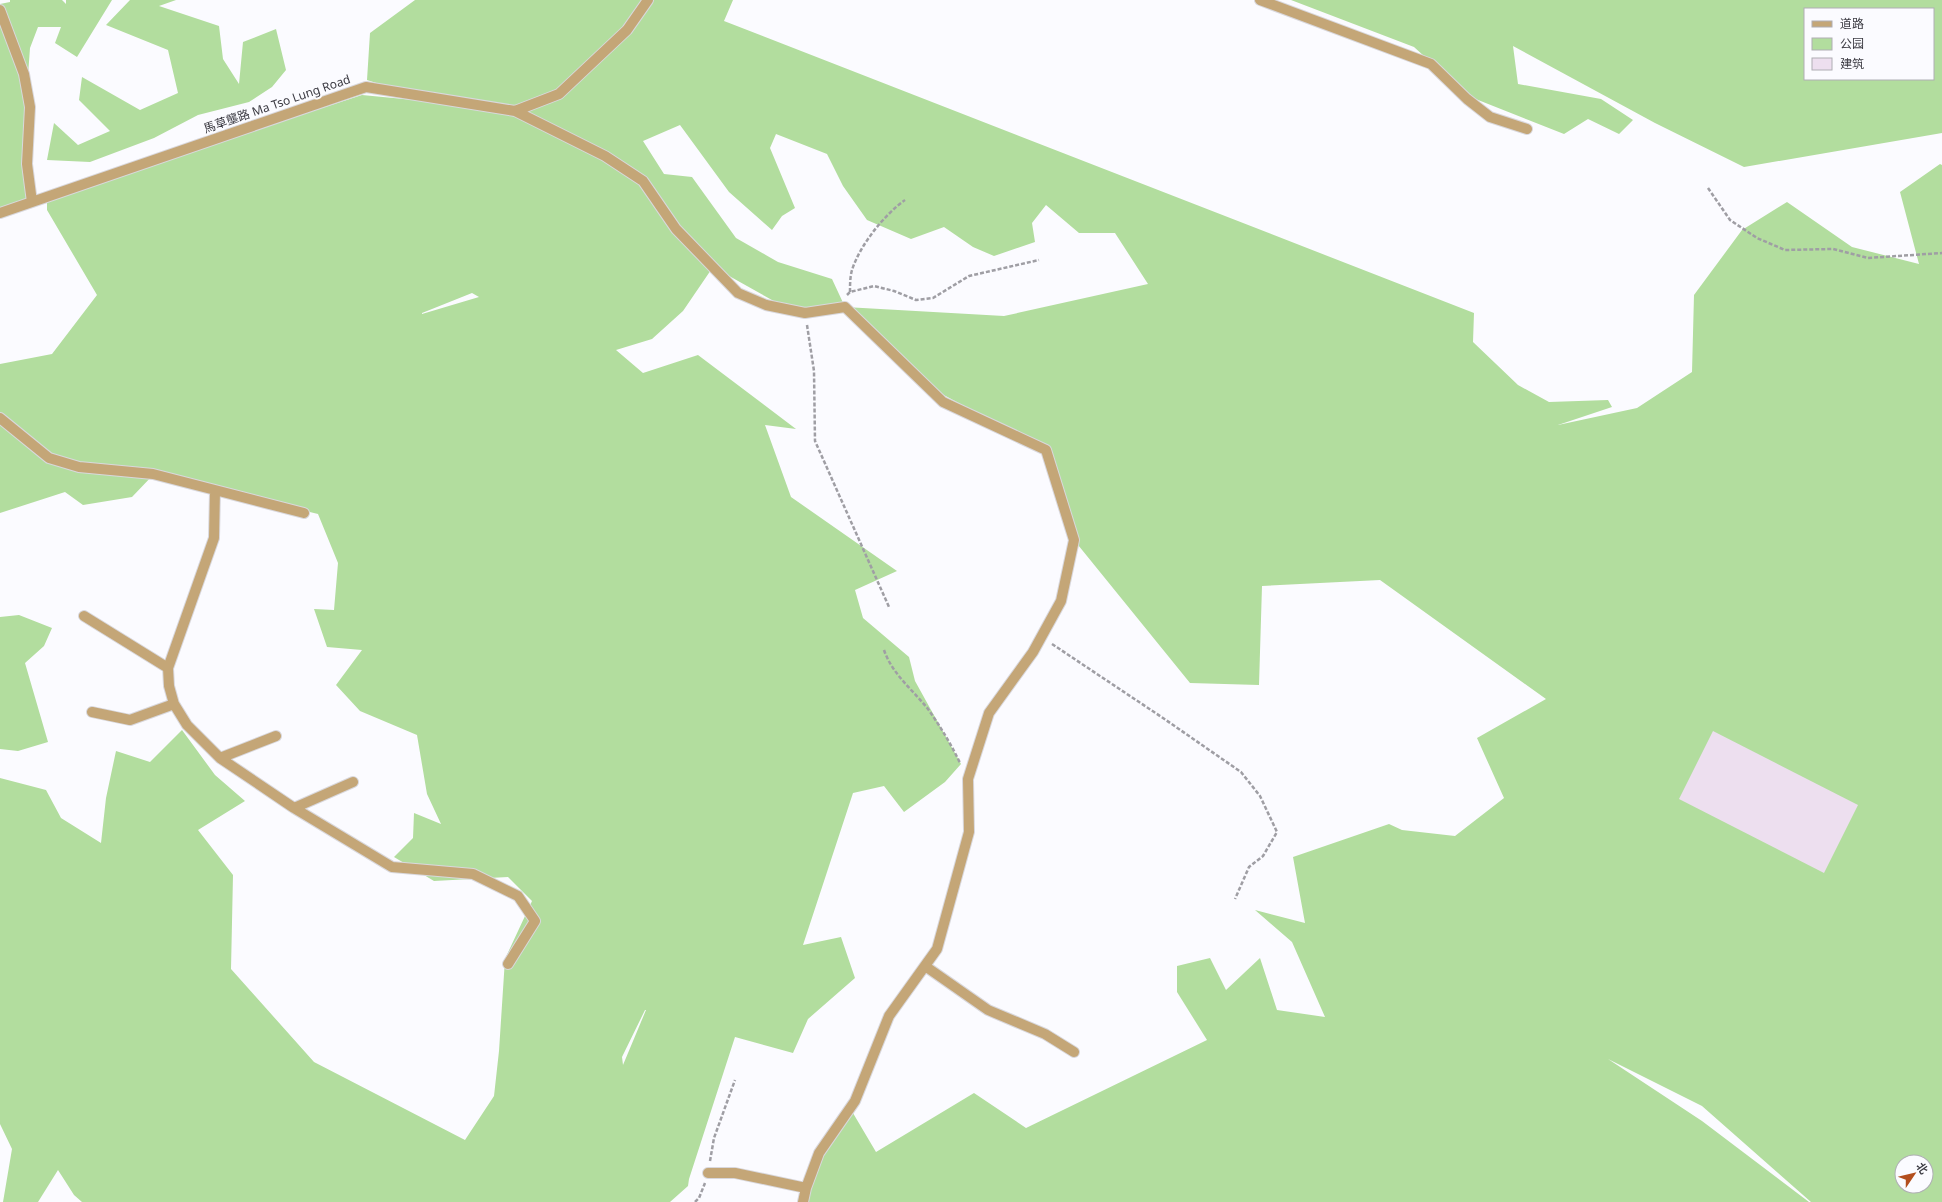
<svg xmlns="http://www.w3.org/2000/svg" width="1942" height="1202" font-family="'Noto Sans','Noto Sans SC',sans-serif">
<rect width="100%" height="100%" fill="#fbfbff"/>
<!-- green -->
<path fill="#b2dd9e" fill-rule="evenodd" d="M10 0H62L66 4V0H112L77 57 55 43 61 27H38L30 48 27 89 32 202 0 213V4L10 2Z
M130 0H176L159 6 219 26 223 59 239 84 243 42 276 29 286 70 272 87 249 102 198 115 154 138 90 162 47 160 54 123 78 145 110 131 79 100 82 77 140 110 178 93 168 50 106 25Z
M415 0H733L724 21 1474 313 1473 342 1518 385 1549 402 1608 400 1612 407 1558 425 1637 408 1692 372 1694 295 1742 230 1787 202 1852 247 1919 264 1900 192 1940 164 1942 165V1202H1811L1702 1106 1608 1059 1702 1121 1809 1202H806L809 1180 850 1108 876 1152 974 1093 1026 1128 1207 1040 1177 992V966L1210 958 1226 990 1260 958 1277 1010 1325 1017 1292 942 1255 910 1305 923 1293 857 1389 824 1402 830 1455 836 1504 798 1477 738 1546 699 1380 580 1262 586 1259 685 1190 683 1074 540 1046 450 927 386 845 307 788 309 713 267 683 311 652 339 616 350 643 373 698 355 796 429 765 425 791 497 897 571 855 590 863 618 909 657 915 681 961 764 945 782 904 812 884 786 853 793 803 945 841 937 855 978 808 1019 793 1053 735 1037 689 1179 688 1186 670 1202H82L74 1195 58 1170 38 1202H3L12 1149 0 1124V778L46 790 61 818 101 843 106 798 116 751 150 762 182 730 215 775 245 801 198 830 233 875 231 969 314 1062 465 1140 494 1096 499 1051 505 959 532 901 508 877 434 881 394 857 413 838 414 813 441 824 427 794 417 735 360 711 336 685 362 650 327 647 314 609 334 610 338 563 318 514 154 474 132 497 83 505 65 492 0 513V364L52 354 97 295 47 210V197L362 95 435 102 367 80 370 33ZM680 125 729 192 772 230 782 216 795 208 770 148 776 134 827 154 843 186 867 220 911 239 944 227 973 247 994 256 1035 242 1032 223 1046 205 1079 233H1115L1148 284 1004 316 845 307 832 279 778 262 736 238 692 177 664 174 643 141ZM472 293 479 297 422 314V313ZM645 1010H646L623 1065 622 1057ZM1902 1162H1926V1186H1902Z
M1291 0H1942V133L1744 167 1655 123 1513 46 1518 84 1601 99 1633 120 1619 134 1588 119 1564 134 1468 96 1414 47ZM1805 9H1933V79H1805Z
M19 615 52 628 44 646 25 663 48 742 18 751 0 749V617Z"/>
<!-- building -->
<path fill="#eddfef" d="M1713 731 1858 805 1824 873 1679 799Z"/>
<g fill="none" stroke-linecap="round" stroke-linejoin="round">
<defs>
<path id="minor" d="M1260 0 1431 64 1467 99 1490 117 1527 129
M0 10 24 74 30 107 27 164 32 202
M515 111 605 156 643 181 676 229 738 293 766 305 805 313 845 307 943 402 1046 450 1074 540 1061 601 1033 652 989 713 968 779 969 832 937 949 889 1016 855 1101 819 1153 806 1188 803 1202
M0 213 366 87 515 111 559 94 627 30 648 0
M0 418 49 458 79 467 153 474 215 490 214 538 168 668 169 686 174 704 187 725 220 758 294 808 392 867 473 874 518 896 535 921 508 964
M215 490 304 513
M84 616 168 668
M92 712 130 720 174 704
M220 758 276 736
M294 808 353 782
M925 966 988 1010 1045 1034 1074 1052
M708 1173H735L806 1188"/>
</defs>
<!-- minor casing -->
<use href="#minor" stroke="#d9d8dd" stroke-width="12"/>
<!-- path -->
<path stroke="#9f9ea4" stroke-width="2.5" stroke-dasharray="4 2" stroke-linecap="butt" d="M1708 188 1730 220 1757 238 1785 250 1833 249 1868 258 1942 253
M850 292C850 285 850 277 852 270 860 245 884 215 905 200
M847 295 850 292 874 286 894 291 916 300 933 298 969 276 1039 260
M807 325 814 371 815 441 889 607
M1052 644 1163 718 1241 772 1260 796 1277 832 1263 856 1249 867 1235 899
M884 650C892 674 913 690 928 709 940 726 951 744 960 763
M710 1161 714 1138 735 1080
M695 1202 699 1198 705 1183"/>
<!-- minor -->
<use href="#minor" stroke="#c4a677" stroke-width="10"/>
</g>
<g text-anchor="middle" stroke-width="4" stroke-linejoin="round" paint-order="stroke">
<!-- street labels -->
<g font-size="12" fill="#3c3b43" stroke="#fbfbff">
<text transform="translate(277 104) rotate(-19)" y="4">馬草壟路 Ma Tso Lung Road</text>
</g>
</g>
<!-- legend -->
<rect x="1804" y="8" width="130" height="72" fill="#fbfbff" stroke="#afaeb4"/>
<rect x="1812" y="21" width="20" height="6" fill="#c4a677" stroke="#afaeb4"/>
<text x="1840" y="28" font-size="12" fill="#3c3b43">道路</text>
<rect x="1812" y="38" width="20" height="12" fill="#b2dd9e" stroke="#afaeb4"/>
<text x="1840" y="48" font-size="12" fill="#3c3b43">公园</text>
<rect x="1812" y="58" width="20" height="12" fill="#eddfef" stroke="#afaeb4"/>
<text x="1840" y="68" font-size="12" fill="#3c3b43">建筑</text>
<!-- north arrow -->
<g transform="translate(1914 1174) rotate(55)"><circle r="19" fill="#fbfbff" stroke="#afaeb4"/>
<path d="M0-3L7 15L0 10L-7 15Z" fill="#b34e1d"/>
<text y="-6" font-size="11" font-weight="bold" text-anchor="middle" fill="#3c3b43">北</text>
</g>
</svg>
